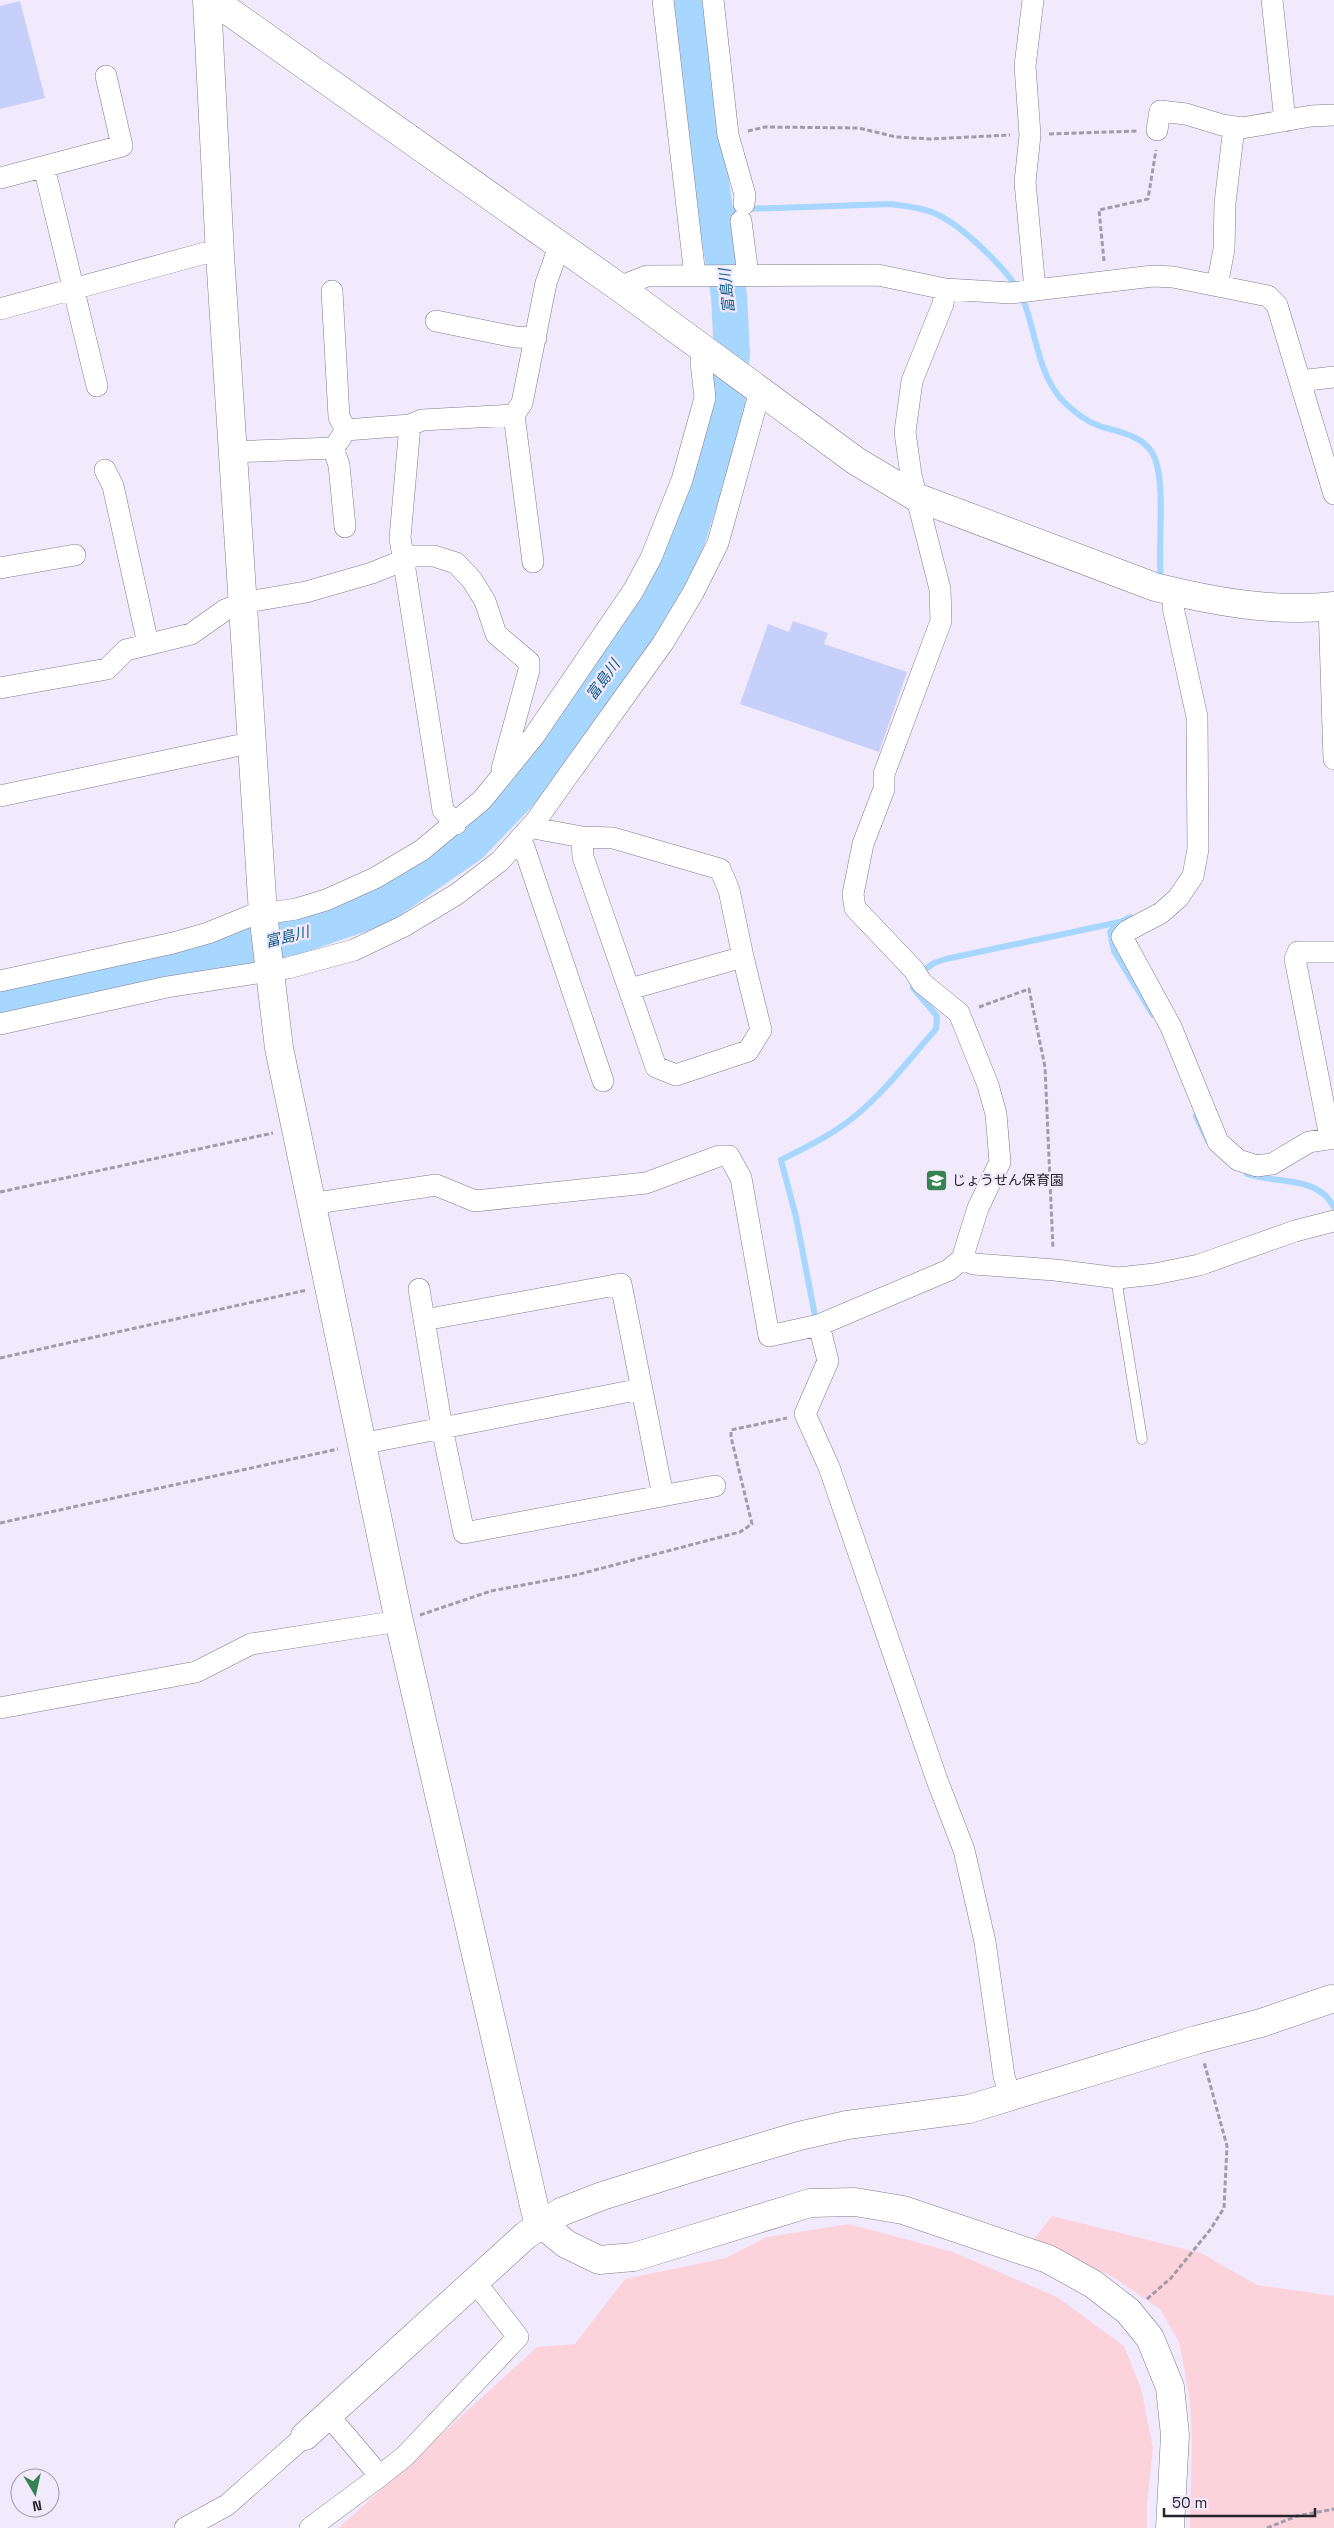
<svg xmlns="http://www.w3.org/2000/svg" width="1334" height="2528" font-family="'Space Grotesk','Noto Sans JP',sans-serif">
<rect width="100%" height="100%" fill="#f1eafc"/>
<!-- green -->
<path fill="#fcd3db" d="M1052 2216 1201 2253 1257 2285 1334 2296V2528H1190L1192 2439 1190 2400 1179 2342 1160 2309 1113 2277 1034 2239Z
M849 2224 953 2252 1057 2297 1124 2346 1141 2388 1153 2448 1147 2503V2528H339L537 2347 575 2344 625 2279 726 2258 767 2237Z"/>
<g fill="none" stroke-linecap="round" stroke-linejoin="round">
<!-- stream -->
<path stroke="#a7d6fe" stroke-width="6" d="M715 210 890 204C906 206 920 207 934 213 961 224 1012 273 1023 299 1036 332 1038 375 1063 401 1073 411 1084 420 1097 425 1116 432 1142 434 1153 454 1167 481 1157 548 1161 582
M1119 923 1110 932 1114 951 1153 1015
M920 973 934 963 946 959 1120 922 1131 917
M1196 1116 1208 1141
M1247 1174C1277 1184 1317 1175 1334 1207
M815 1316 796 1217 781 1160C806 1147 832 1135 854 1117 885 1092 910 1058 936 1029L937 1016 913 988V980"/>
<!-- river -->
<path stroke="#a7d6fe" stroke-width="36" d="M0 1000 297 936 379 908 470 845 521 792 652 614 685 546 725 424 732 354 729 296 715 210 686 0"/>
</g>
<!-- building -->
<path fill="#c6d0fa" d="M20 1 45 98 0 109V6Z
M793 621 828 633 824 644 907 672 879 752 740 704 768 624 789 632Z"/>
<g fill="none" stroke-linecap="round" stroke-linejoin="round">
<defs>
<path id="lane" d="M1118 1278V1291L1142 1439"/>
<path id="street" d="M663 0 695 276
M713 0 728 135 745 195 744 204
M1033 0 1025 66 1030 135 1025 182 1035 289
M1272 0 1285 121
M1157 130 1160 111 1186 114 1222 125 1242 128 1311 116 1334 115
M44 167 97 386
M0 178 122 146 106 76
M741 221 748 275
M1217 286 1224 249 1225 203 1234 127
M623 290 629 283 647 276 878 275 945 289 1011 293 1153 276 1173 277 1268 296 1277 305 1334 494
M332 291 339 417 346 430 338 442
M0 309 205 253 220 255
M436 321 515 337 536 338
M1300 381 1334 377
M514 415 533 562
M410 425 400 538 443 810 456 824
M346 430 410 425 422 420 514 415 522 403 546 283 555 258 562 249
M232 452 333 448 339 465 345 527
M105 470 113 486 148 644
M0 568 75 555
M1177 592 1173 607 1197 717 1198 849 1193 876 1178 898 1161 913 1127 931 1122 937 1171 1027 1218 1142 1238 1160 1257 1166 1272 1164 1309 1142 1334 1138
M1329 606 1334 759
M0 688 107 669 126 650 191 634 225 610 242 603 306 592 372 573 414 556H434L456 563 472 580 485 601 496 634 529 662V670L502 769 503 773
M0 796 235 746 252 744
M535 822 539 829 582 837 613 838 720 869 729 890 743 957 630 989
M582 837 583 857 656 1067 676 1075 748 1051 761 1030 743 957
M519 840 524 847 603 1081
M0 981 173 943 208 933 250 916 296 909 326 900 375 878 422 850 482 800 534 736 633 591 651 558 682 480 705 398 701 362 703 350
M0 1024 167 987 288 968 354 950 404 926 457 894 500 861 535 822 567 777 663 643 693 593 718 543 760 391
M1330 1137 1295 959 1298 952H1334
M310 1204 436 1185 475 1201 646 1183 719 1156H729L741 1178 769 1336 819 1325 949 1270 962 1259 978 1208 1000 1162 996 1114 988 1085 959 1013 922 983 914 970 855 908 853 894 863 844 884 789V774L941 621 940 589 911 475 905 432 912 381 943 304 945 289
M962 1259 974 1264 1055 1270 1118 1278 1155 1274 1199 1265 1295 1231 1334 1221
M419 1289 442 1428 464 1533 715 1486
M424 1320 621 1284 663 1496
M819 1325 828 1361 805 1414 829 1467 937 1780 964 1850 985 1942 1004 2076 1011 2098
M361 1444 641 1389
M0 1708 196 1672 251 1644 399 1621
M328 2415 380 2476 405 2456 518 2337 483 2292 473 2283
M185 2528 227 2505 305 2436
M310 2528 380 2476"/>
<path id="secondary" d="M207 0 220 255 263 913 279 1048 399 1621 536 2214 542 2224 566 2244 599 2260 634 2257 810 2203 855 2202 903 2210 1048 2259 1093 2284 1128 2311 1150 2338 1170 2387 1175 2435 1170 2528
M213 0 623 290 856 461 916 497 1155 587C1211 601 1275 613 1334 606
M305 2436 526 2235 561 2212 602 2196 701 2165 799 2136 847 2125 969 2109 1196 2040 1261 2023 1331 1999"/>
</defs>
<!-- lane casing -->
<use href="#lane" stroke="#827b8c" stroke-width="11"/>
<!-- street casing -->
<use href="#street" stroke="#827b8c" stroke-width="22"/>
<!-- secondary casing -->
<use href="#secondary" stroke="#827b8c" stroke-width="29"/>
<!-- path -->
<path stroke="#a29caa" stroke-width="3" stroke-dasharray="5 2.5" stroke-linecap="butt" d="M748 131 765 127 859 128 896 137 931 139 1010 135
M1049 134 1138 131
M1104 261 1099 210 1148 199 1156 150
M979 1007 1029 989 1045 1067 1053 1249
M0 1192 273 1133
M0 1358 307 1290
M0 1523 338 1449
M420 1615 491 1591 576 1575 740 1532 752 1524 731 1437V1430L787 1418
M1147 2299 1171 2278 1210 2230 1224 2208 1227 2146 1204 2062
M1267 2528 1297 2516 1334 2509"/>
<!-- lane -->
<use href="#lane" stroke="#fff" stroke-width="10"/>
<!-- street -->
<use href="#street" stroke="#fff" stroke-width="21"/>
<!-- secondary -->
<use href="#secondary" stroke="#fff" stroke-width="28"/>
</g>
<!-- icons -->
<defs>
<symbol id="school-square" viewBox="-11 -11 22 22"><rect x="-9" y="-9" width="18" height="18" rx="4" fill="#368251" stroke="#f1eafc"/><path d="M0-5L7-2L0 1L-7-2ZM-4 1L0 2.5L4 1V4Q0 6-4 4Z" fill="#fff"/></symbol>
</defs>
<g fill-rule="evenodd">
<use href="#school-square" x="924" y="1168" width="25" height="25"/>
</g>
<g text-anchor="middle" stroke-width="4.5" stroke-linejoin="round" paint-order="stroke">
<!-- poi labels -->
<g font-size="14" fill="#27242b" stroke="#f1eafc" text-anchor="start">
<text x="952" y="1185">じょうせん保育園</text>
</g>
<!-- water labels -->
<g font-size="15" font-style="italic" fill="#0a5888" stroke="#f1eafc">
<text transform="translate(727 291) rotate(-96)" y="5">富島川</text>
<text transform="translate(603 680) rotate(-54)" y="5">富島川</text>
<text transform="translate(287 937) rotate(-14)" y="5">富島川</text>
</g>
</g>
<!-- north arrow -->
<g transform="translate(35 2493) rotate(171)"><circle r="24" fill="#f1eafc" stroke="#a09ba8"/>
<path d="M0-4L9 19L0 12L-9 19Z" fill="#368251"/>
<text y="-8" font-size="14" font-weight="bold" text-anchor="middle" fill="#27242b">N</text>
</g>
<!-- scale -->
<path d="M1164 2508v8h151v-8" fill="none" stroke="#27242b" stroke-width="2.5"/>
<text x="1172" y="2508" font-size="15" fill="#27242b" stroke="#f1eafc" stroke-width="4" paint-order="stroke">50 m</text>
</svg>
